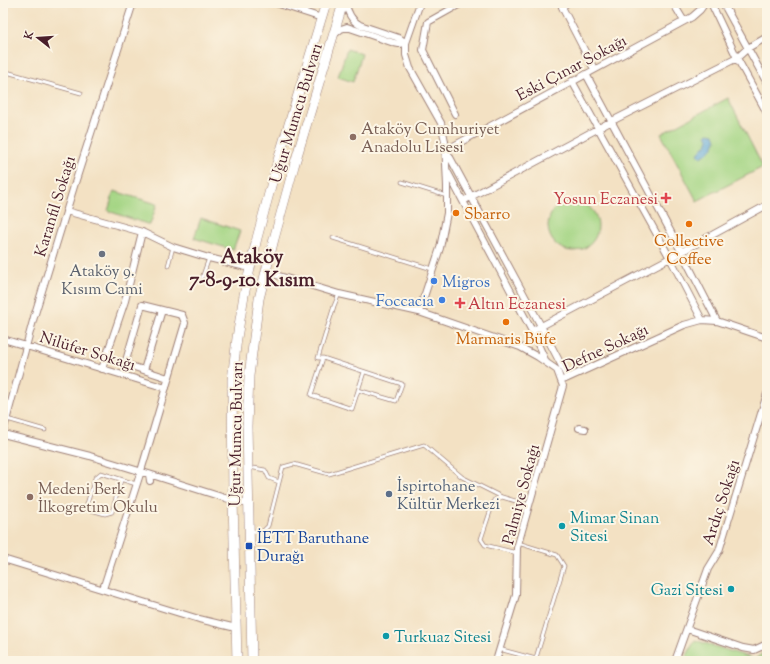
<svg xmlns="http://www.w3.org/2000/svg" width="770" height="664" font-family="'Sorts Mill Goudy',serif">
<rect width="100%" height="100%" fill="#fcf5e5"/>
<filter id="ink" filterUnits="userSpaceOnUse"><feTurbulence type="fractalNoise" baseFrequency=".025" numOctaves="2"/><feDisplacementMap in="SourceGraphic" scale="8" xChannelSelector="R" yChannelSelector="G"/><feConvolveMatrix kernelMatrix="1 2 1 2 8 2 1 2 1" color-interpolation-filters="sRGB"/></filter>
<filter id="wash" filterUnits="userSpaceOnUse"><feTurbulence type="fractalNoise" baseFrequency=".012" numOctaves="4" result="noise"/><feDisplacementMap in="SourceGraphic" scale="16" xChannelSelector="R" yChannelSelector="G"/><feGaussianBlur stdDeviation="0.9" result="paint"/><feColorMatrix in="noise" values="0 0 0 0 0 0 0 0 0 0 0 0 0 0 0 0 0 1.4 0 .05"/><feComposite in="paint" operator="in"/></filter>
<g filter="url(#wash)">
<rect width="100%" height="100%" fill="#f3e1c3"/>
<!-- green -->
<path fill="#a4d584" stroke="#777a58" d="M347 49 362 54 353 82 338 77Z
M728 98 763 167 697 201 661 134Z
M114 191 157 204 150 225 108 211Z
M548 226a25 25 0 1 1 50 0a25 25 0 1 1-50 0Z
M201 218 240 231 233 250 194 238Z
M695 640 755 659 767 650V661H684Z"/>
<!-- water -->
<path fill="#5fa9d7" stroke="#546481" d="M708 133 714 134C714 135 716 139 716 140 716 146 706 155 701 157L698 154C701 149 706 146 709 140L706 135Z"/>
</g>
<g filter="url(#ink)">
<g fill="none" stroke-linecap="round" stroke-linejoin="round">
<defs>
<path id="lane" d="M3 71 81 93
M402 182 447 196
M333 238 432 269
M168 266 173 247
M202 278 209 258
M339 294 334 306 318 358H323L311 395 352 409 364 372
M323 358 402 384 396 401 358 390
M7 419 45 430
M254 468 265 470 269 478 279 482
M121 480 112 512 105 514 91 510 87 504 95 478 101 473 136 484
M250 530 261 533 268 526 283 467 294 464 329 474 424 445 462 477 502 497
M518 543 557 555 564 566 535 661
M517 553 485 545 481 539 494 500 502 497 529 505
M499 649 536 659"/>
<path id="street" d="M276 3 322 18
M346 3C347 12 352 21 360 25L399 38 406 43
M567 3 562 7 594 69
M673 3 684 21
M711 3 737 58 767 113
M723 3 767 83
M335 34 341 29 347 27 394 43 399 44 406 43
M586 74 681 251 717 321
M572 81 598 128 670 258 702 320
M455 114 423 50 428 22 462 3
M447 171 532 331 546 362
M463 201 612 121 737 58 748 48 767 37
M66 211 142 232 173 247 209 258 250 268
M266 272 339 294 419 312 520 347 538 357 557 370 561 381 684 325 702 320 717 321 767 338
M419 312 440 248 447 213V186L445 141 441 123 410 68 406 55V43L420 3
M532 331 670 258 767 205
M3 339 166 388
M102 369 125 301 142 232
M144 370 162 310
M568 378 541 326 446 150 692 17 700 10 705 3
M579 428 585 429
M3 432 34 317 75 183 133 3
M3 434 90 456 149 474
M150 481 149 474 225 498 248 504
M3 559 199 619 236 628
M103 589 141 471 185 323 182 315 142 305 125 364 168 378
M687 629 743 648 754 650 767 644
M496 661 516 595 517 548 563 386 561 381
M675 661 708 569 719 551 767 394"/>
<path id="secondary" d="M237 661 233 500 232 380 237 338 244 295 257 238 278 160 326 3
M252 661 247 426 249 376 259 299 274 239 294 166 343 3"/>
</defs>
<!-- lane casing -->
<use href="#lane" stroke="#9e8077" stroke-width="4.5"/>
<!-- street casing -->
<use href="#street" stroke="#9e8077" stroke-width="8"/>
<!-- secondary casing -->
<use href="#secondary" stroke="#9e8077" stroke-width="10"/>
<!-- lane -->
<use href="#lane" stroke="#fff" stroke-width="3"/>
<!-- street -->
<use href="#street" stroke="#fff" stroke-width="6"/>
<!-- secondary -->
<use href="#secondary" stroke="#fff" stroke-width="9"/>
</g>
</g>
<!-- markers -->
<g fill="#8d6e63" stroke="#fcf5e5" stroke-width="1.5">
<circle cx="353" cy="137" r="4"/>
<circle cx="30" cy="497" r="4"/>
</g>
<g fill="#e0444e" stroke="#fcf5e5" stroke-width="1.5">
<path d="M664 192h4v4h4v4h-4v4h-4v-4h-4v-4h4z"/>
<path d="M458 297h4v4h4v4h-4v4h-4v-4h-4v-4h4z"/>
</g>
<g fill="#e8710a" stroke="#fcf5e5" stroke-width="1.5">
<circle cx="456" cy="213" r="4"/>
<circle cx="689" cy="224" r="4"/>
<circle cx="506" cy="322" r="4"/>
</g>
<circle fill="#6b7280" stroke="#fcf5e5" stroke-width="1.5" cx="102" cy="254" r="4"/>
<g fill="#3f7fe0" stroke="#fcf5e5" stroke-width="1.5">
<circle cx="434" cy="281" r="4"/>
<circle cx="442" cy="300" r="4"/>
</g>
<circle fill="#5c6f8a" stroke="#fcf5e5" stroke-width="1.5" cx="389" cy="494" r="4"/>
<g fill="#0f9aa8" stroke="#fcf5e5" stroke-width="1.5">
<circle cx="562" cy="526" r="4"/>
<circle cx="731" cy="589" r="4"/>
<circle cx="386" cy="636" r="4"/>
</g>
<rect fill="#1a4fb4" stroke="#fcf5e5" stroke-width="1.5" x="245" y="542" width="8" height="8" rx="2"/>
<g text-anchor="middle" stroke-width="4" stroke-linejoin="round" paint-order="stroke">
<!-- street labels -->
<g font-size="16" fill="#4a1f2b" stroke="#fcf5e5">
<text transform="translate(571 67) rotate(-28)" y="6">Eski Çınar Sokağı</text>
<text transform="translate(295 113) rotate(-73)" y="6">Uğur Mumcu Bulvarı</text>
<text transform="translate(54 206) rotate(-73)" y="6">Karanfil Sokağı</text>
<text transform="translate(605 347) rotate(-25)" y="6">Defne Sokağı</text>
<text transform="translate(88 350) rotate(17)" y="6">Nilüfer Sokağı</text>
<text transform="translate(235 434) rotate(-89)" y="6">Uğur Mumcu Bulvarı</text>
<text transform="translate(520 494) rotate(-75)" y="6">Palmiye Sokağı</text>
<text transform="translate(720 502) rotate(-72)" y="6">Ardıç Sokağı</text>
</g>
<!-- education labels -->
<g font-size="16" fill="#785e54" stroke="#fcf5e5" text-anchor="start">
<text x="361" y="134">Ataköy Cumhuriyet<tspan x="361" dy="18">Anadolu Lisesi</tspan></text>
<text x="38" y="494">Medeni Berk<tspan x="38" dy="18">İlkogretim Okulu</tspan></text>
</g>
<!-- health labels -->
<g font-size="16" fill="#be3a42" stroke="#fcf5e5" text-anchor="end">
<text x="658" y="204">Yosun Eczanesi</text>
<text x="468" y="309" text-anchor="start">Altın Eczanesi</text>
</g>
<!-- food labels -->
<g font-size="16" fill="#c56008" stroke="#fcf5e5">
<text x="464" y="219" text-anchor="start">Sbarro</text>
<text x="689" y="246">Collective<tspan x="689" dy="18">Coffee</tspan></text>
<text x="506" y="344">Marmaris Büfe</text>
</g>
<!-- worship labels -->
<g font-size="16" fill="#5b616d" stroke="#fcf5e5">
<text x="102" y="276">Ataköy 9.<tspan x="102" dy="18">Kısım Cami</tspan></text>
</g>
<!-- shop labels -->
<g font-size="16" fill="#366cbe" stroke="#fcf5e5" text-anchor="start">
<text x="442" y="287">Migros</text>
<text x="434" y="306" text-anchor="end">Foccacia</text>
</g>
<!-- service labels -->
<g font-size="16" fill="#4e5e75" stroke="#fcf5e5" text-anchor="start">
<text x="397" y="491">İspirtohane<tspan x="397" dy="18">Kültür Merkezi</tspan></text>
</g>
<!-- culture labels -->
<g font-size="16" fill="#0d838f" stroke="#fcf5e5" text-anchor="start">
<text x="570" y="523">Mimar Sinan<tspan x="570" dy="18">Sitesi</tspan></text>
<text x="723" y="595" text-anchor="end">Gazi Sitesi</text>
<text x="394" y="642">Turkuaz Sitesi</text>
</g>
<!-- transit labels -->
<g font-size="16" fill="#164399" stroke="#fcf5e5" text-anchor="start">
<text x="257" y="543">İETT Baruthane<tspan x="257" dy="18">Durağı</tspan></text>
</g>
<!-- district labels -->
<g font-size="20" font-weight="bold" fill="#4a1f2b" stroke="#fcf5e5">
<text x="252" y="263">Ataköy<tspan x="252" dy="23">7-8-9-10. Kısım</tspan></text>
</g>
</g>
<!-- margin -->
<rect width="770" height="664" fill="none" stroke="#fcf5e5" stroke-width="16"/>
<!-- north arrow -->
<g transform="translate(38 38) rotate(287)" stroke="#fcf5e5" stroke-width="3" paint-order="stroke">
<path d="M0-3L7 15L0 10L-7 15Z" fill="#4a1f2b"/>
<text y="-6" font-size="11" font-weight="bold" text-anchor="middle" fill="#4a1f2b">K</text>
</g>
</svg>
